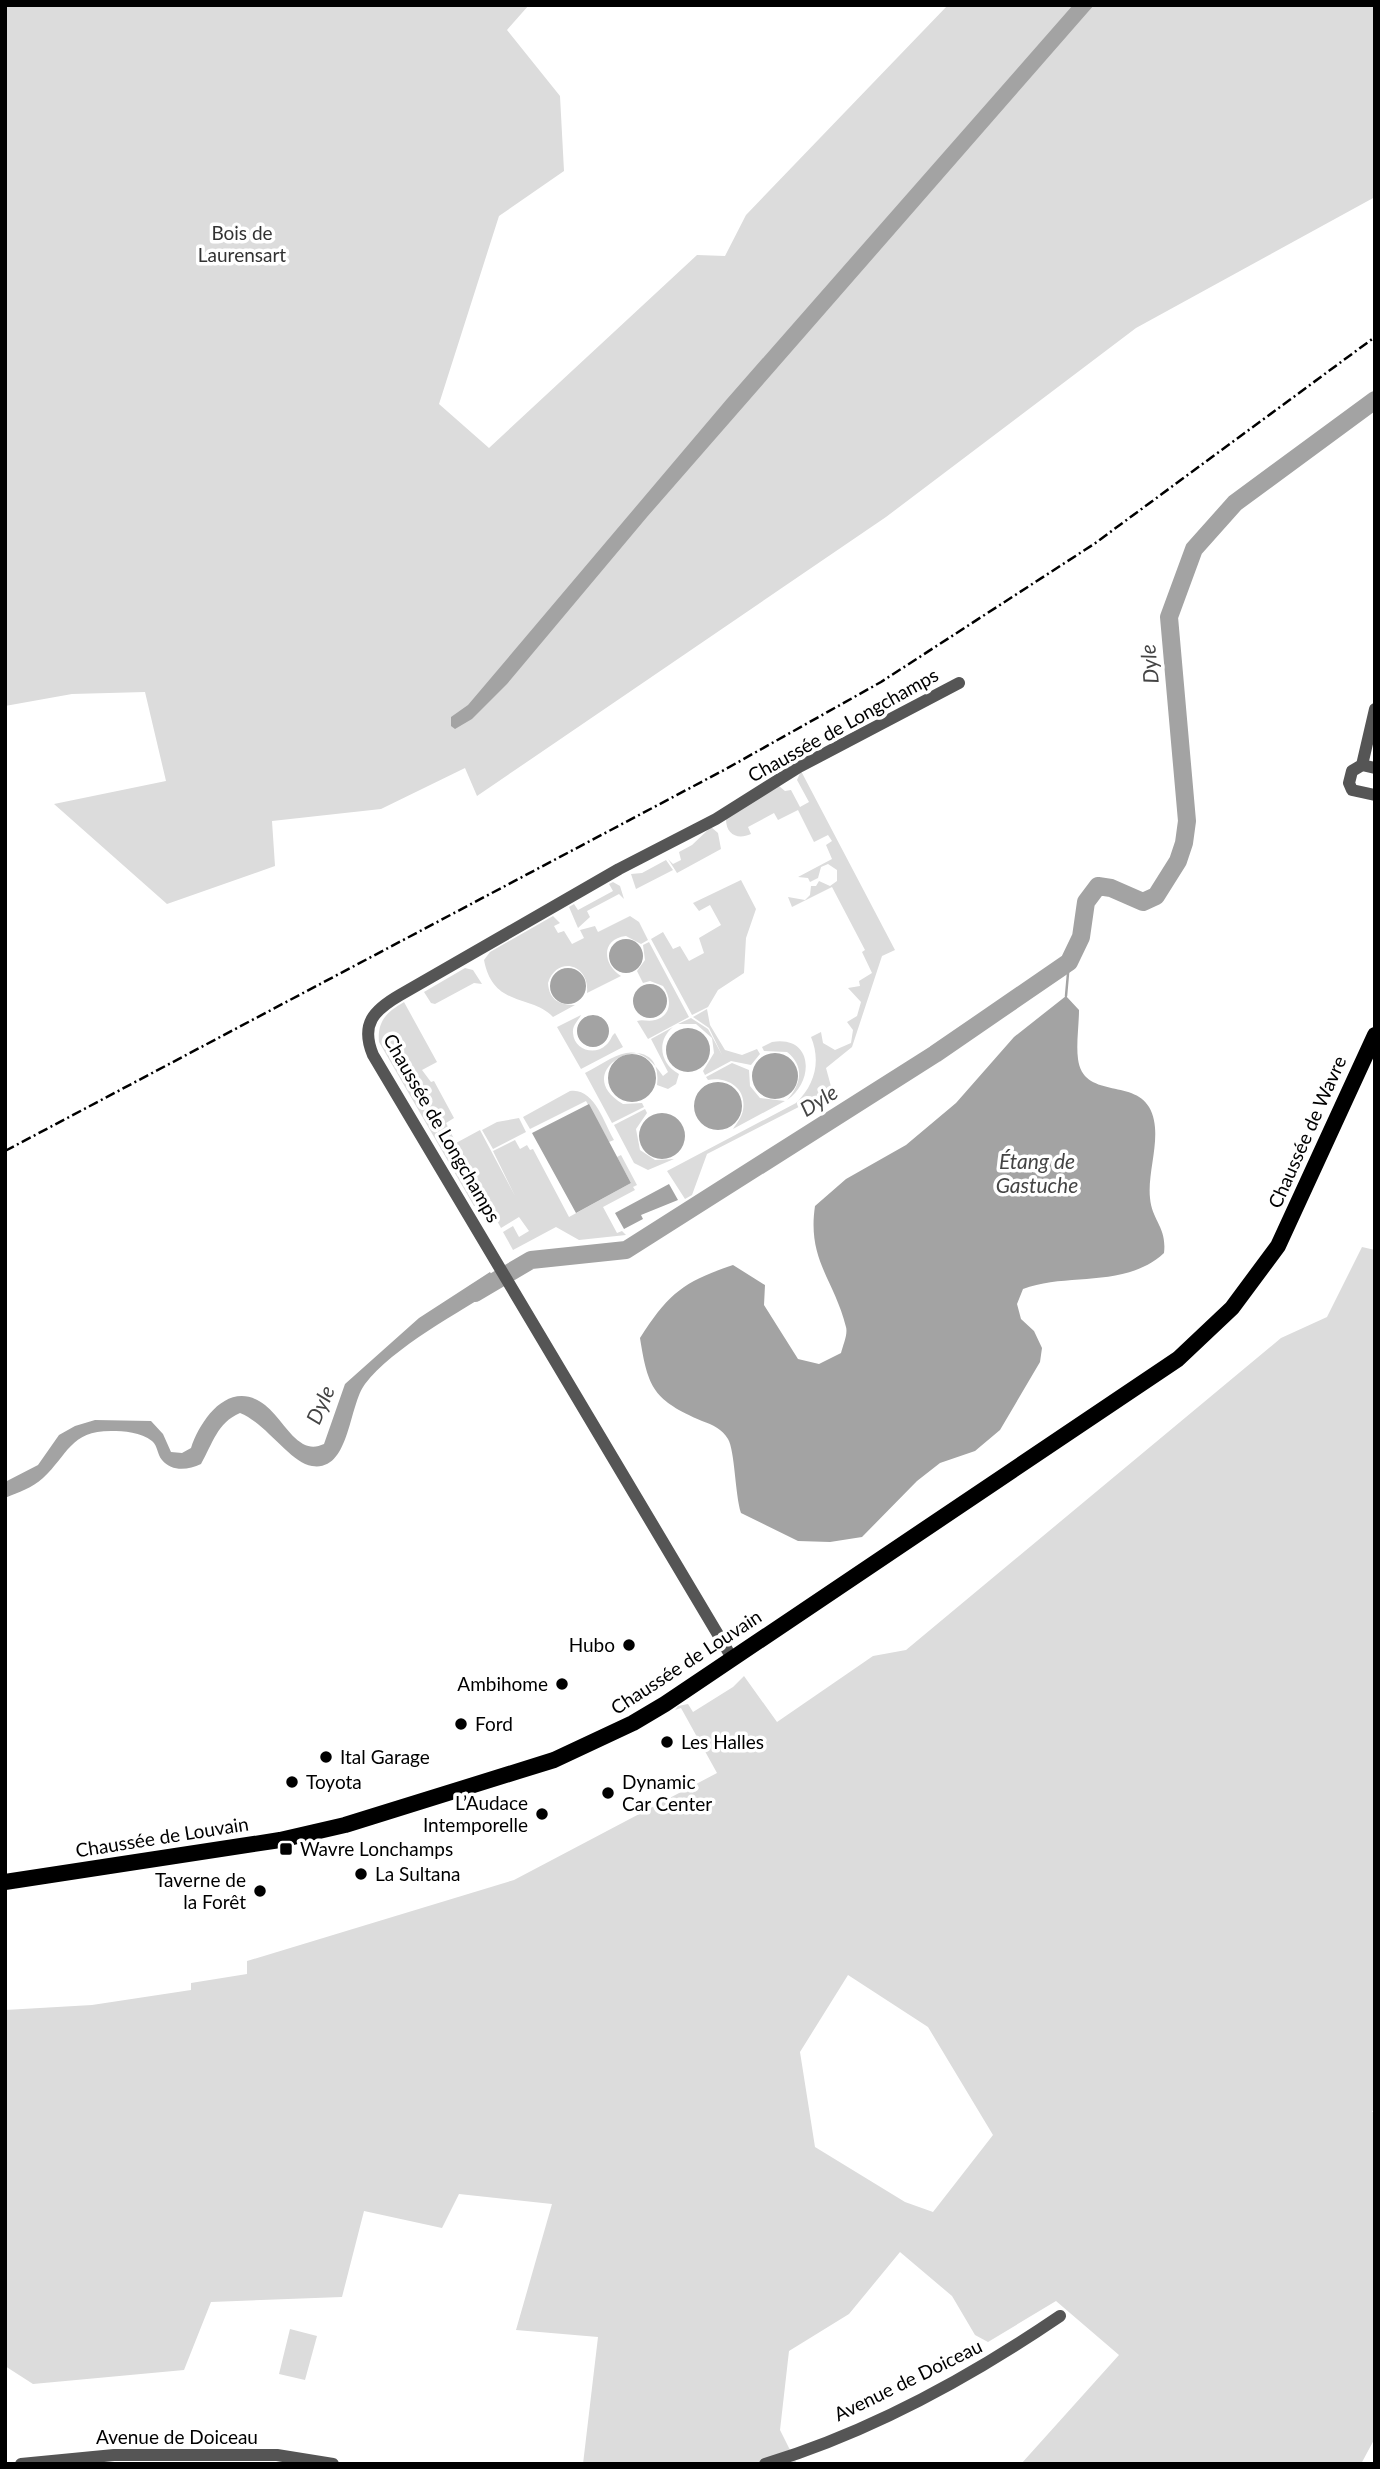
<svg xmlns="http://www.w3.org/2000/svg" width="1380" height="2469" font-family="Lato,sans-serif">
<rect width="100%" height="100%" fill="#fff"/>
<!-- green -->
<path fill="#dcdcdc" fill-rule="evenodd" d="M5 5H529L507 30 560 96 564 171 499 216 439 404 489 448 697 255 725 256 746 215 948 5H1375V197L1136 328 886 517 477 796 465 768 381 809 272 821 275 866 167 904 54 804 166 781 145 692 72 694 5 706Z
M801 771 895 950 882 956 852 1047 826 1068 832 1090 707 1154 692 1195 685 1199 667 1171 796 1103C815 1085 821 1061 811 1037L821 1032 823 1043 835 1050 851 1043 853 1030 847 1022 857 1016 861 1002 848 988 860 986 859 981 872 973 862 952 865 950 832 887 792 907 788 897 805 900 810 895 811 886H816L819 881 830 886 837 881V870L828 864 821 867 818 878 810 882 808 878 798 877 832 859 826 845 832 841 828 835 814 842 798 810 778 820 774 813 748 827 751 834C738 840 726 835 726 819L779 786 785 791 791 790 800 807 809 802 797 780Z
M711 827 718 833 721 849 677 873 668 859 673 864 681 860 679 852 692 845Z
M666 860 673 870 636 889 631 874 642 873Z
M741 880 756 909 746 938 744 973 718 990 708 1007 692 1015 651 939 663 932 673 949 680 946 689 961 704 953 699 938 721 925 710 905 699 911 693 903Z
M613 882 620 886 624 899 619 894 587 911 590 917 578 928 569 907 574 904 578 910 613 891 609 884Z
M553 916 560 923 554 926 558 933 564 931 572 944 584 938 580 930 595 926 598 932 630 916 639 922 648 940 641 944 626 936C600 939 603 965 621 976L587 993C590 964 557 955 548 983 549 1001 561 1005 575 1005L553 1017C531 994 493 1008 484 960L490 952Z
M649 942 689 1017 648 1039 637 1021C643 1019 648 1022 655 1020 672 1016 672 998 663 986L650 981 643 983 637 971 645 960 643 945Z
M465 968 473 970 482 984 474 983 435 1004 431 1003 424 992Z
M404 1002 437 1062 422 1070 431 1082 434 1081 454 1118 446 1123 456 1143 480 1130 515 1196 493 1151 515 1140 520 1149 527 1145 530 1150 533 1149 569 1217 631 1183 617 1157 621 1155 637 1185 633 1187 635 1190 603 1207 617 1233 622 1231 626 1235 579 1240 556 1227 513 1250 503 1232 513 1226 519 1237 529 1231 519 1217 501 1228 486 1201 474 1206 379 1042C377 1021 387 1012 404 1002Z
M707 1009 710 1025 725 1050 742 1055 757 1049 760 1054 751 1065 731 1061 705 1075 703 1071 714 1053 712 1038 696 1024H678L691 1018 708 1029 722 1055 709 1028 693 1017Z
M581 1015C579 1020 572 1025 573 1033 574 1050 595 1056 606 1045 611 1041 611 1036 615 1033L623 1047 581 1069 557 1027Z
M673 1027C656 1041 660 1064 679 1074L676 1084 668 1089 657 1085C665 1020 563 1069 623 1104L642 1103 644 1107 612 1123 585 1073C620 1054 636 1037 663 1076L668 1072 651 1039Z
M772 1042C813 1035 815 1081 787 1100 800 1086 806 1067 787 1052L764 1051 762 1047Z
M732 1063 749 1070 750 1086 760 1098 785 1101 733 1129C736 1124 742 1117 743 1110 747 1088 727 1076 708 1080L706 1077Z
M570 1091C594 1087 604 1123 614 1140L609 1142 586 1101 530 1129 523 1117Z
M645 1109 647 1113 636 1129 640 1150 655 1160 674 1159 648 1170 634 1163 614 1125Z
M519 1118 526 1132 493 1149 482 1130 497 1122Z
M1362 1247 1375 1250V2107L1372 2112H1375V2438L1361 2464H1021L1119 2355 1056 2301 988 2342 975 2335 952 2296 900 2252 849 2314 789 2351 780 2430 797 2464H583L598 2337 516 2330 552 2204 459 2194 442 2228 364 2211 342 2297 211 2302 184 2370 33 2384 5 2366V2010L92 2005 191 1990V1983L247 1974V1961L514 1880 717 1773 681 1708 675 1710 678 1706 688 1704 693 1712 733 1687 744 1676 777 1722 873 1656 906 1650 1281 1338 1327 1317ZM848 1975 928 2027 993 2135 933 2212 905 2202 815 2147 800 2052Z
M290 2329 317 2336 305 2380 279 2374Z"/>
<!-- water -->
<path fill="#a3a3a3" d="M1073 5H1094L647 517 507 684 472 719 455 729 451 726V717L468 705 727 399Z
M609 956a17 17 0 1 1 34 0a17 17 0 1 1-34 0Z
M550 986a18 18 0 1 1 36 0a18 18 0 1 1-36 0Z
M633 1001a17 17 0 1 1 34 0a17 17 0 1 1-34 0Z
M1066 996 1079 1010C1079 1025 1076 1044 1078 1059 1083 1099 1133 1079 1149 1107 1164 1133 1147 1169 1150 1198 1152 1221 1167 1227 1164 1253 1125 1289 1068 1272 1023 1289L1017 1304 1021 1319 1034 1331 1042 1348 1040 1362 1000 1430 975 1451 940 1463 917 1481 862 1537 830 1542 798 1541 741 1513C735 1494 735 1451 728 1439 722 1429 713 1425 702 1421 654 1400 648 1389 640 1338 669 1293 683 1282 733 1265L765 1285 764 1305 798 1359 819 1364 841 1353C843 1345 848 1334 846 1327 834 1279 807 1260 815 1206L846 1179 906 1145 956 1103 1014 1037Z
M577 1031a16 16 0 1 1 32 0a16 16 0 1 1-32 0Z
M666 1050a22 22 0 1 1 44 0a22 22 0 1 1-44 0Z
M752 1076a23 23 0 1 1 46 0a23 23 0 1 1-46 0Z
M608 1078a24 24 0 1 1 48 0a24 24 0 1 1-48 0Z
M694 1106a24 24 0 1 1 48 0a24 24 0 1 1-48 0Z
M589 1104 631 1183 576 1213 532 1133Z
M639 1136a23 23 0 1 1 46 0a23 23 0 1 1-46 0Z
M669 1184 678 1200 641 1215 643 1219 624 1229 615 1213Z
M490 1272 499 1287C461 1311 392 1348 365 1384 348 1407 350 1472 312 1466 290 1463 266 1423 240 1413 217 1423 213 1443 201 1464 188 1470 172 1472 162 1460 157 1454 158 1446 152 1441 141 1432 124 1431 111 1431 70 1431 68 1455 43 1478 32 1488 19 1492 5 1498V1482L38 1465 59 1435 75 1426 95 1420 151 1421 163 1434 171 1452 182 1453 191 1448C201 1418 230 1378 265 1405 279 1416 288 1435 303 1444 311 1448 317 1447 324 1444L345 1384 419 1318Z"/>
<g fill="none" stroke-linecap="round" stroke-linejoin="round">
<!-- stream -->
<path stroke="#a3a3a3" stroke-width="2.5" d="M1066 996 1069 962"/>
<!-- river -->
<path stroke="#a3a3a3" stroke-width="18" d="M475 1293 531 1260 626 1250 935 1054 1069 962 1081 937 1086 902 1098 886 1111 888 1143 902 1156 896 1178 861 1184 843 1187 821 1169 617 1194 549 1235 503 1375 400"/>
<!-- minor -->
<path stroke="#555" stroke-width="12" d="M1375 709 1362 765 1375 768
M1362 765 1352 771 1349 783 1352 790 1375 795
M732 1658 373 1055C360 1024 374 1010 400 995L619 869 716 819 799 767 959 683
M21 2464 114 2455H277L333 2464
M765 2464C871 2432 969 2378 1060 2316"/>
<!-- major -->
<path stroke="#000" stroke-width="16" d="M5 1882 280 1840 345 1825 554 1760 633 1723 665 1704 1178 1359 1232 1308 1278 1246 1375 1035"/>
<!-- rail -->
<path stroke="#000" stroke-width="2.5" stroke-dasharray="10 3.5 2 3.5" stroke-linecap="butt" d="M5 1151 724 770 881 682 1094 544 1375 337"/>
</g>
<!-- markers -->
<g fill="#000" stroke="#fff" stroke-width="2.5">
<circle cx="629" cy="1645" r="7"/>
<circle cx="562" cy="1684" r="7"/>
<circle cx="461" cy="1724" r="7"/>
<circle cx="667" cy="1742" r="7"/>
<circle cx="326" cy="1757" r="7"/>
<circle cx="292" cy="1782" r="7"/>
<circle cx="608" cy="1793" r="7"/>
<circle cx="542" cy="1814" r="7"/>
<rect x="279" y="1842" width="14" height="14" rx="3.5"/>
<circle cx="361" cy="1874" r="7"/>
<circle cx="260" cy="1891" r="7"/>
</g>
<g text-anchor="middle" stroke-width="7" stroke-linejoin="round" paint-order="stroke">
<!-- park labels -->
<g font-size="19" fill="#333" stroke="#fff">
<text x="242" y="240">Bois de<tspan x="242" dy="22">Laurensart</tspan></text>
</g>
<!-- street labels -->
<g font-size="19" fill="#000" stroke="#fff">
<text transform="translate(843 725) rotate(-29)" y="7">Chaussée de Longchamps</text>
<text transform="translate(442 1128) rotate(60)" y="7">Chaussée de Longchamps</text>
<text transform="translate(1307 1132) rotate(-66)" y="7">Chaussée de Wavre</text>
<text transform="translate(686 1662) rotate(-33)" y="7">Chaussée de Louvain</text>
<text transform="translate(162 1837) rotate(-9)" y="7">Chaussée de Louvain</text>
<text transform="translate(908 2380) rotate(-26)" y="7">Avenue de Doiceau</text>
<text x="177" y="2444">Avenue de Doiceau</text>
</g>
<!-- poi labels -->
<g font-size="19" fill="#000" stroke="#fff" text-anchor="start">
<text x="615" y="1652" text-anchor="end">Hubo</text>
<text x="548" y="1691" text-anchor="end">Ambihome</text>
<text x="475" y="1731">Ford</text>
<text x="681" y="1749">Les Halles</text>
<text x="340" y="1764">Ital Garage</text>
<text x="306" y="1789">Toyota</text>
<text x="622" y="1789">Dynamic<tspan x="622" dy="22">Car Center</tspan></text>
<text x="528" y="1810" text-anchor="end">L’Audace<tspan x="528" dy="22">Intemporelle</tspan></text>
<text x="300" y="1856">Wavre Lonchamps</text>
<text x="375" y="1881">La Sultana</text>
<text x="246" y="1887" text-anchor="end">Taverne de<tspan x="246" dy="22">la Forêt</tspan></text>
</g>
<!-- water labels -->
<g font-size="21" font-style="italic" fill="#444" stroke="#fff">
<text transform="translate(1150 664) rotate(-95)" y="7">Dyle</text>
<text transform="translate(819 1101) rotate(-32)" y="7">Dyle</text>
<text x="1037" y="1169">Étang de<tspan x="1037" dy="24">Gastuche</tspan></text>
<text transform="translate(321 1405) rotate(-66)" y="7">Dyle</text>
</g>
</g>
<!-- border -->
<rect width="1380" height="2469" fill="none" stroke="#000000" stroke-width="14"/>
</svg>
